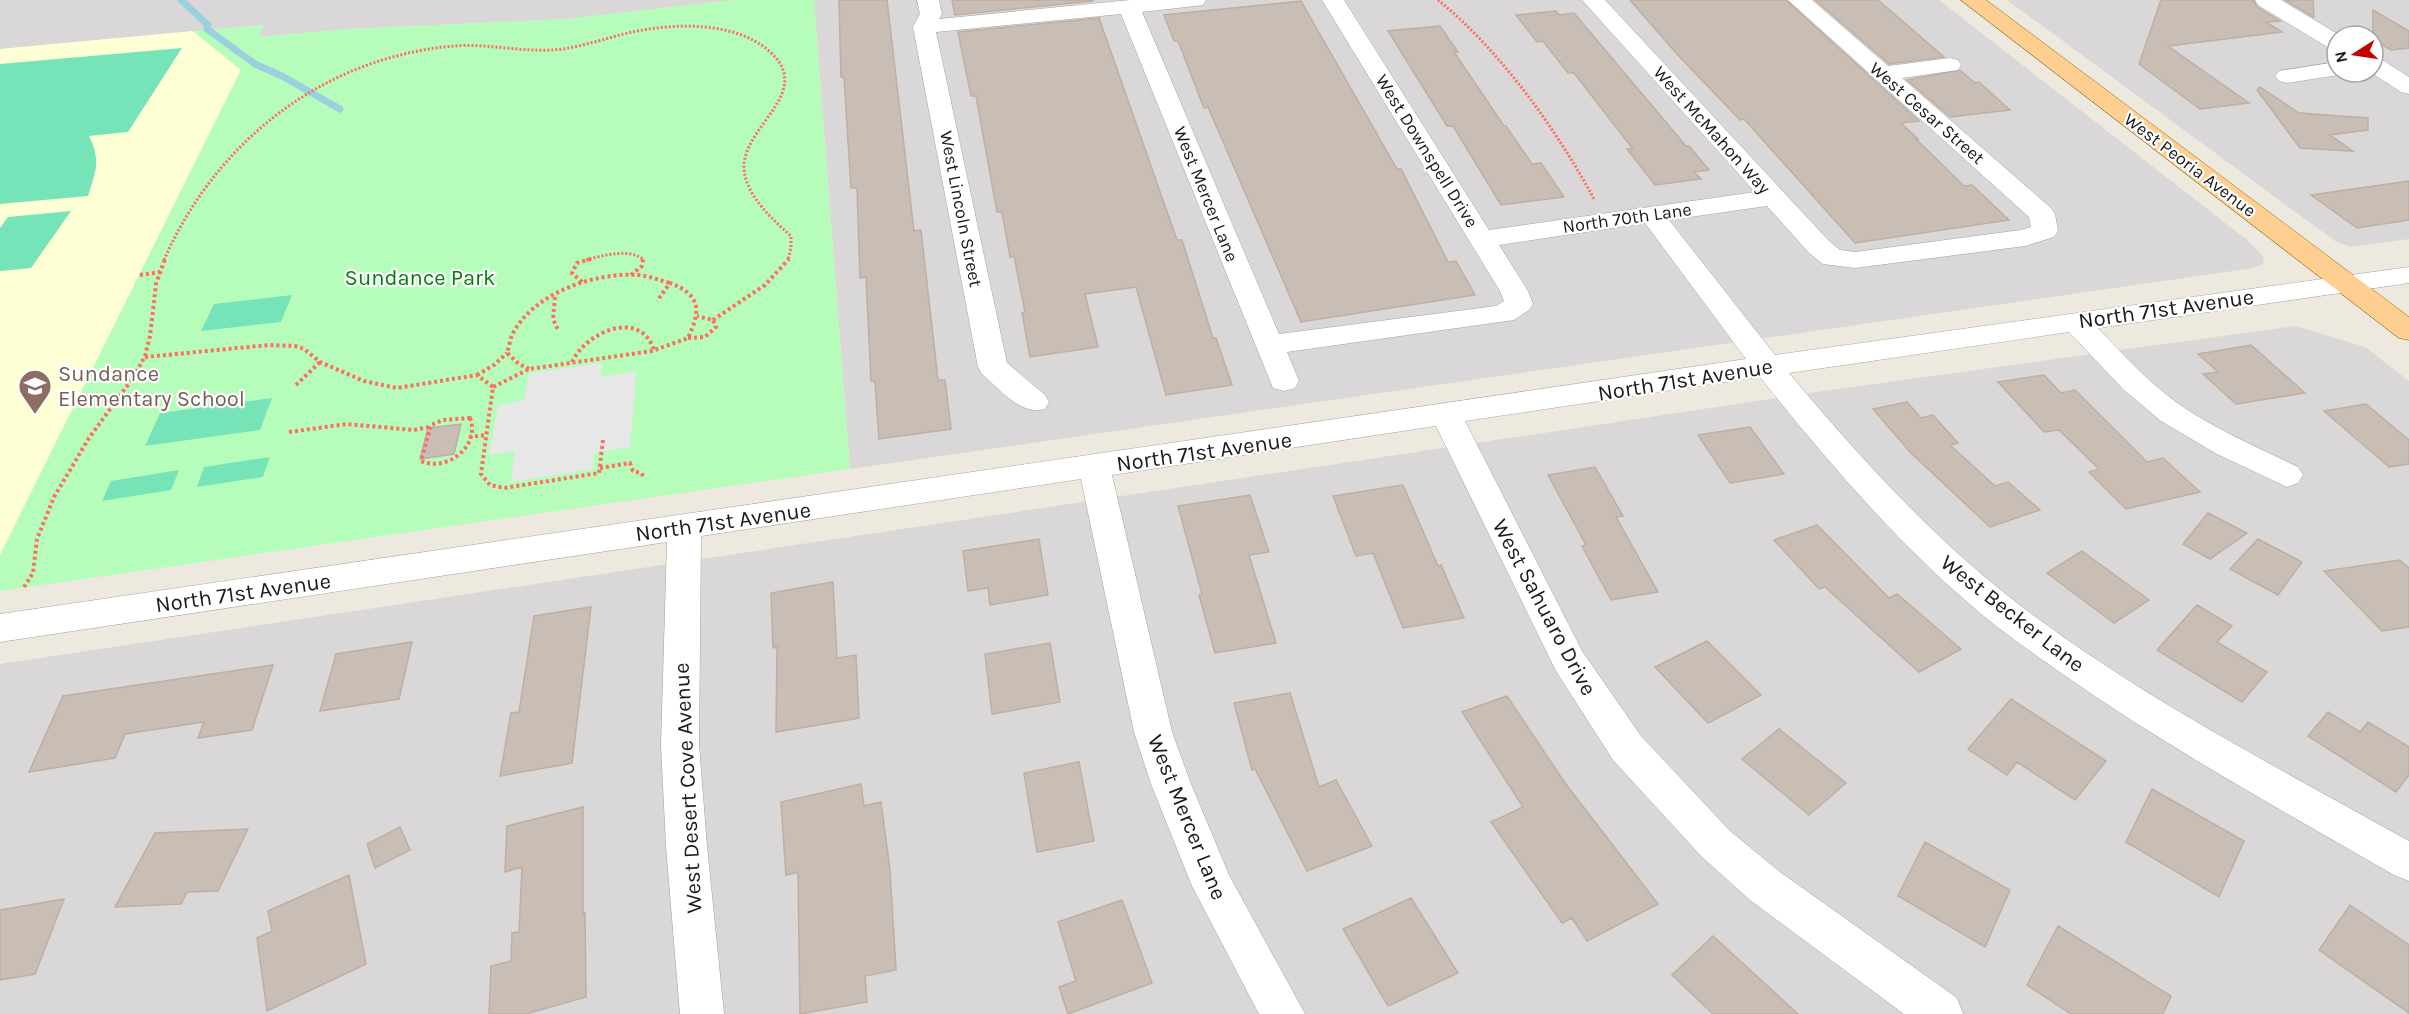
<svg xmlns="http://www.w3.org/2000/svg" width="2409" height="1014" font-family="Karla,sans-serif">
<rect width="100%" height="100%" fill="#ede9df"/>
<!-- residential -->
<path fill="#d9d7d7" fill-rule="evenodd" d="M0 0H734L566 19 349 29 258 37 264 25 0 49Z
M814 0H1939L2247 240 2264 258 2263 264 2254 268 850 469Z
M2007 0H2409V239L2351 247 2335 241ZM2337 36H2373V72H2337Z
M2296 326 2365 347 2409 381V1014H0V664L1824 391Z"/>
<!-- education -->
<path fill="#ffffd6" d="M193 31 241 70 0 555V49Z"/>
<!-- park -->
<path fill="#b6fdbb" d="M734 0H814L850 469 0 591V555L241 70 193 31 264 25 258 37 349 29 566 19Z"/>
<!-- pitch -->
<path fill="#76e4b8" d="M182 48 128 132 89 136C101 160 96 171 88 196L0 204V64Z
M71 211 31 268 0 271V228L8 217Z
M292 295 281 322 201 331 214 304Z
M272 398 260 430 145 446 160 413Z
M270 457 263 477 197 487 204 467Z
M179 470 171 490 102 501 111 481Z"/>
<!-- parking -->
<path fill="#e7e7e7" d="M602 363 601 377 636 371 630 447 594 453 593 469 511 482 515 451 489 455 498 405 524 400 529 373Z"/>
<g fill="none" stroke-linecap="round" stroke-linejoin="round">
<!-- stream -->
<path stroke="#9bd0df" stroke-width="7" d="M181 0 208 25 207 29 255 64 282 76 340 109"/>
</g>
<!-- building -->
<path fill="#c9beb5" stroke="#c0aea0" stroke-width="1.5" d="M839 0H887L914 231 921 230 938 380H945L951 429 879 439 875 381H871L866 277 860 278 857 188H851L844 77H841Z
M952 0H1092L1093 1 955 15Z
M1630 0H1786L1919 121 1901 123 1918 139H1916L1964 186 1972 185 2009 220 1855 243 1744 119 1740 120 1676 53Z
M1815 0H1878L1944 57 1889 64Z
M2161 0H2253L2257 7 2280 21 2266 22 2282 32 2168 46 2249 103 2200 109 2139 64Z
M2285 0H2313L2314 17H2313Z
M1301 1 1397 169H1401L1448 262 1456 261 1475 295 1301 322 1208 107 1204 108 1178 41H1174L1164 15Z
M2373 10 2409 31V48L2391 50 2373 39Z
M1556 11 1559 15 1574 13 1686 146H1689L1709 170 1694 172 1701 179 1655 185 1627 149H1633L1574 73H1568L1543 41 1537 42 1516 15Z
M1099 18 1177 240H1182L1213 338H1216L1232 385 1166 395 1136 287 1085 294 1098 347 1030 357 1022 313 1025 312 1014 256 1010 257 1002 212H997L976 96H971L958 32Z
M1440 26 1458 52H1454L1504 126H1506L1532 164 1541 163 1564 197 1501 205 1453 126H1447L1388 31Z
M1960 70 1975 83 1979 82 2010 110 1950 117 1907 80Z
M2260 87 2299 113 2368 118V130L2330 135 2353 151 2300 148 2257 90Z
M2409 181V220L2357 228 2311 195Z
M2251 345 2305 393 2236 404 2203 374 2218 372 2198 354Z
M2044 375 2061 393 2075 390 2147 462 2163 458 2200 492 2126 509 2089 472 2099 469 2059 430 2044 432 1998 382Z
M1907 402 1921 418 1933 415 1958 443 1950 445 1995 486 2008 482 2040 510 1990 527 1911 453 1873 409Z
M2366 404 2409 440V464L2389 467 2324 411Z
M461 424 454 454 420 459 428 428Z
M1750 427 1784 474 1730 483 1698 435Z
M1595 467 1623 516 1616 517 1658 592 1611 600 1582 546 1586 545 1548 475Z
M1403 485 1438 566 1441 565 1464 618 1403 628 1373 553 1356 556 1333 496Z
M1250 495 1269 552 1249 555 1276 643 1215 653 1199 595 1202 594 1178 506Z
M2208 513 2247 533 2210 559 2183 544Z
M1817 525 1889 598 1897 594 1961 649 1919 672 1825 587 1819 589 1774 540Z
M1039 539 1048 595 990 605 988 588 968 591 963 551Z
M2258 539 2302 562 2278 595 2230 569Z
M2082 551 2149 600 2114 623 2047 573Z
M2400 560 2409 568V627L2382 631 2324 571Z
M833 582 837 658 856 655 859 718 776 732 777 647 773 648 771 593Z
M2197 605 2232 626 2217 642 2267 672 2242 702 2157 650Z
M591 607 572 763 500 776 511 713 519 712 534 616Z
M1707 641 1761 695 1708 723 1655 667Z
M412 642 399 699 320 711 336 654Z
M1050 643 1060 702 992 714 985 654Z
M273 665 252 730 198 738 204 722 125 734 115 758 29 772 63 696Z
M1290 693 1319 787 1336 780 1372 846 1307 871 1255 769 1252 770 1234 703Z
M1507 696 1565 783 1658 904 1587 941 1572 918 1562 923 1491 822 1523 807 1462 712Z
M2011 699 2106 761 2075 800 2017 762 2007 775 1968 749Z
M2328 712 2360 732 2368 722 2409 747V775L2396 792 2308 736Z
M1779 729 1846 783 1809 815 1742 759Z
M1079 762 1094 841 1037 852 1024 773Z
M861 784 864 806 881 802 890 870 896 970 865 976 867 1002 800 1014 798 872 786 875 781 802Z
M2152 789 2244 841 2219 897 2126 842Z
M583 807V914L585 913 586 997 526 1014H489L491 966 511 961 512 933 519 932 522 867 505 872 507 826Z
M400 827 410 850 375 868 367 844Z
M248 829 218 891 187 892 181 904 115 907 155 833Z
M1925 842 2010 890 1985 947 1898 896Z
M349 875 366 964 267 1011 257 938 272 931 268 911Z
M1411 898 1458 973 1388 1006 1343 929Z
M64 899 35 974 0 980V910Z
M1122 900 1152 983 1068 1014 1059 987 1076 981 1058 922Z
M2350 905 2409 945V1013L2319 950Z
M2058 926 2171 996 2163 1014H2071L2027 985Z
M1713 936 1798 1014H1713L1672 975Z"/>
<g fill="none" stroke-linecap="round" stroke-linejoin="round">
<defs>
<path id="minor" d="M917 0H939L942 14 939 19 1130 0H1206L1203 5 1195 6 1142 12 1279 334 1496 306 1504 301 1500 291 1322 0H1344L1489 230 1755 192 1582 0H1605L1829 241 1840 250 1855 252 2021 230 2031 227 2029 217 1788 0H1812L1888 66 1950 58 1958 60 1961 65 1958 70 1902 78 2051 208 2055 214 2058 231 2054 237 2025 246 1855 268 1823 264 1809 253 1767 206 1669 220 1775 355 2409 267V283L2098 328C2124 356 2151 385 2183 407 2219 431 2259 448 2298 467L2303 475 2298 483 2287 487 2217 454 2161 421 2123 389 2069 332 1789 373C1856 453 1926 531 2007 595 2128 691 2275 766 2409 841V881L2394 875C2283 811 2170 749 2064 675 2036 655 2006 635 1980 613 1897 543 1827 461 1760 377L1465 421 1582 651 1641 736 1730 831 1780 872 1957 998 1963 1014H1904L1750 900 1702 857 1613 760 1556 671 1436 426 1112 475 1172 732 1191 784 1229 875 1305 1014H1259L1192 886 1151 784 1134 732 1081 479 701 536 699 745 707 846 724 1014H680L666 846 661 745 667 542 0 642V614L1746 359 1645 223 1499 245 1528 291 1533 304 1529 310 1514 320 1287 352 1299 381 1295 388 1284 391 1273 388 1121 14 936 32 1007 363 1045 395 1049 402 1045 409C1020 416 1000 389 982 374L978 367 913 27 920 14Z
M2255 0H2281L2341 36H2337V50L2329 48 2258 5Z
M2373 57 2381 59 2409 77V94L2401 92 2370 72H2373Z
M2337 62V72H2346L2345 74 2287 83 2279 81 2275 76 2279 71Z"/>
<path id="major" d="M1961 0H1986L2409 317V340L2399 338Z"/>
</defs>
<!-- minor casing -->
<use href="#minor" stroke="#a2a2a2" stroke-width="1"/>
<!-- major casing -->
<use href="#major" stroke="#916000" stroke-width="1"/>
<!-- path-far1 -->
<path stroke="#ff6e5e" stroke-width="3" stroke-dasharray="2 2" stroke-linecap="butt" d="M1438 0C1499 49 1557 130 1594 199
M164 260C216 141 324 57 454 46 492 43 532 55 569 48 590 44 611 37 632 32 674 23 735 21 769 51 815 91 746 124 744 165 743 193 772 219 791 236V248L788 260
M586 260C604 255 630 248 644 260"/>
<!-- path -->
<path stroke="#ff6e5e" stroke-width="4" stroke-dasharray="3 3" stroke-linecap="butt" d="M140 275 160 272
M631 275 642 266 643 259
M582 282 572 273 577 263 591 259
M555 297 553 319 558 330
M713 320 765 285 789 259
M688 338 705 337 716 327 713 320 697 316
M145 357 269 345 295 346 304 349 320 362 364 381 397 388 477 375 493 387
M572 362C586 332 640 308 654 350
M529 369 519 364 507 353C509 347 510 340 512 335 533 293 595 272 638 275 649 276 659 280 670 283
M477 375 494 365 507 353
M296 385 320 362
M470 418C481 445 447 473 421 461L431 425 443 420Z
M289 432 347 424 414 430 429 427
M469 437 487 435
M603 440 599 473 504 488 490 485 481 474 493 387 529 369 652 351 688 338C701 310 701 295 670 283L657 301
M600 468 630 463 633 471 641 473 644 477
M24 587 33 573 37 539 54 497 89 438 135 375 145 356 150 336 156 284 165 259"/>
<!-- minor -->
<use href="#minor" fill="#fff" fill-rule="evenodd"/>
<!-- major -->
<use href="#major" fill="#ffcf92" fill-rule="evenodd"/>
</g>
<!-- icons -->
<defs>
<symbol id="school-pin" viewBox="-11 -11 22 30"><path d="M0 17L-7.5 6A9.5 9.5 0 1 1 7.5 6Z" fill="#8d6e63" stroke="#fff"/><path d="M0-5L7-2L0 1L-7-2ZM-4 1L0 2.5L4 1V4Q0 6-4 4Z" fill="#fff"/></symbol>
</defs>
<g fill-rule="evenodd">
<use href="#school-pin" x="16" y="367" width="38" height="52"/>
</g>
<g text-anchor="middle" stroke-width="4.5" stroke-linejoin="round" paint-order="stroke">
<!-- far-street labels -->
<g font-size="18" fill="#1b1b1b" stroke="#fff">
<text transform="translate(1927 113) rotate(41)" y="6">West Cesar Street</text>
<text transform="translate(1712 130) rotate(48)" y="6">West McMahon Way</text>
<text transform="translate(1427 151) rotate(58)" y="6">West Downspell Drive</text>
<text transform="translate(2190 165) rotate(37)" y="6">West Peoria Avenue</text>
<text transform="translate(1206 194) rotate(68)" y="6">West Mercer Lane</text>
<text transform="translate(961 209) rotate(79)" y="6">West Lincoln Street</text>
<text transform="translate(1627 218) rotate(-8)" y="6">North 70th Lane</text>
</g>
<!-- park labels -->
<g font-size="22" fill="#037e0d" stroke="#fff">
<text x="420" y="285">Sundance Park</text>
</g>
<!-- street labels -->
<g font-size="22" fill="#1b1b1b" stroke="#fff">
<text transform="translate(2166 308) rotate(-8)" y="8">North 71st Avenue</text>
<text transform="translate(1685 379) rotate(-9)" y="8">North 71st Avenue</text>
<text transform="translate(1204 451) rotate(-8)" y="8">North 71st Avenue</text>
<text transform="translate(723 521) rotate(-8)" y="8">North 71st Avenue</text>
<text transform="translate(243 592) rotate(-8)" y="8">North 71st Avenue</text>
<text transform="translate(1545 607) rotate(62)" y="8">West Sahuaro Drive</text>
<text transform="translate(2013 613) rotate(38)" y="8">West Becker Lane</text>
<text transform="translate(687 788) rotate(-93)" y="8">West Desert Cove Avenue</text>
<text transform="translate(1188 817) rotate(68)" y="8">West Mercer Lane</text>
</g>
<!-- education labels -->
<g font-size="22" fill="#785e54" stroke="#fff" text-anchor="start">
<text x="58" y="381">Sundance<tspan x="58" dy="25">Elementary School</tspan></text>
</g>
</g>
<!-- north arrow -->
<g transform="translate(2355 54) rotate(258)"><circle r="28" fill="#ffffff" stroke="#a4a4a4" stroke-width="1.5"/>
<path d="M0-4.5L10 22L0 15L-10 22Z" fill="#c50001"/>
<text y="-9" font-size="16" font-weight="bold" text-anchor="middle" fill="#1b1b1b">N</text>
</g>
</svg>
